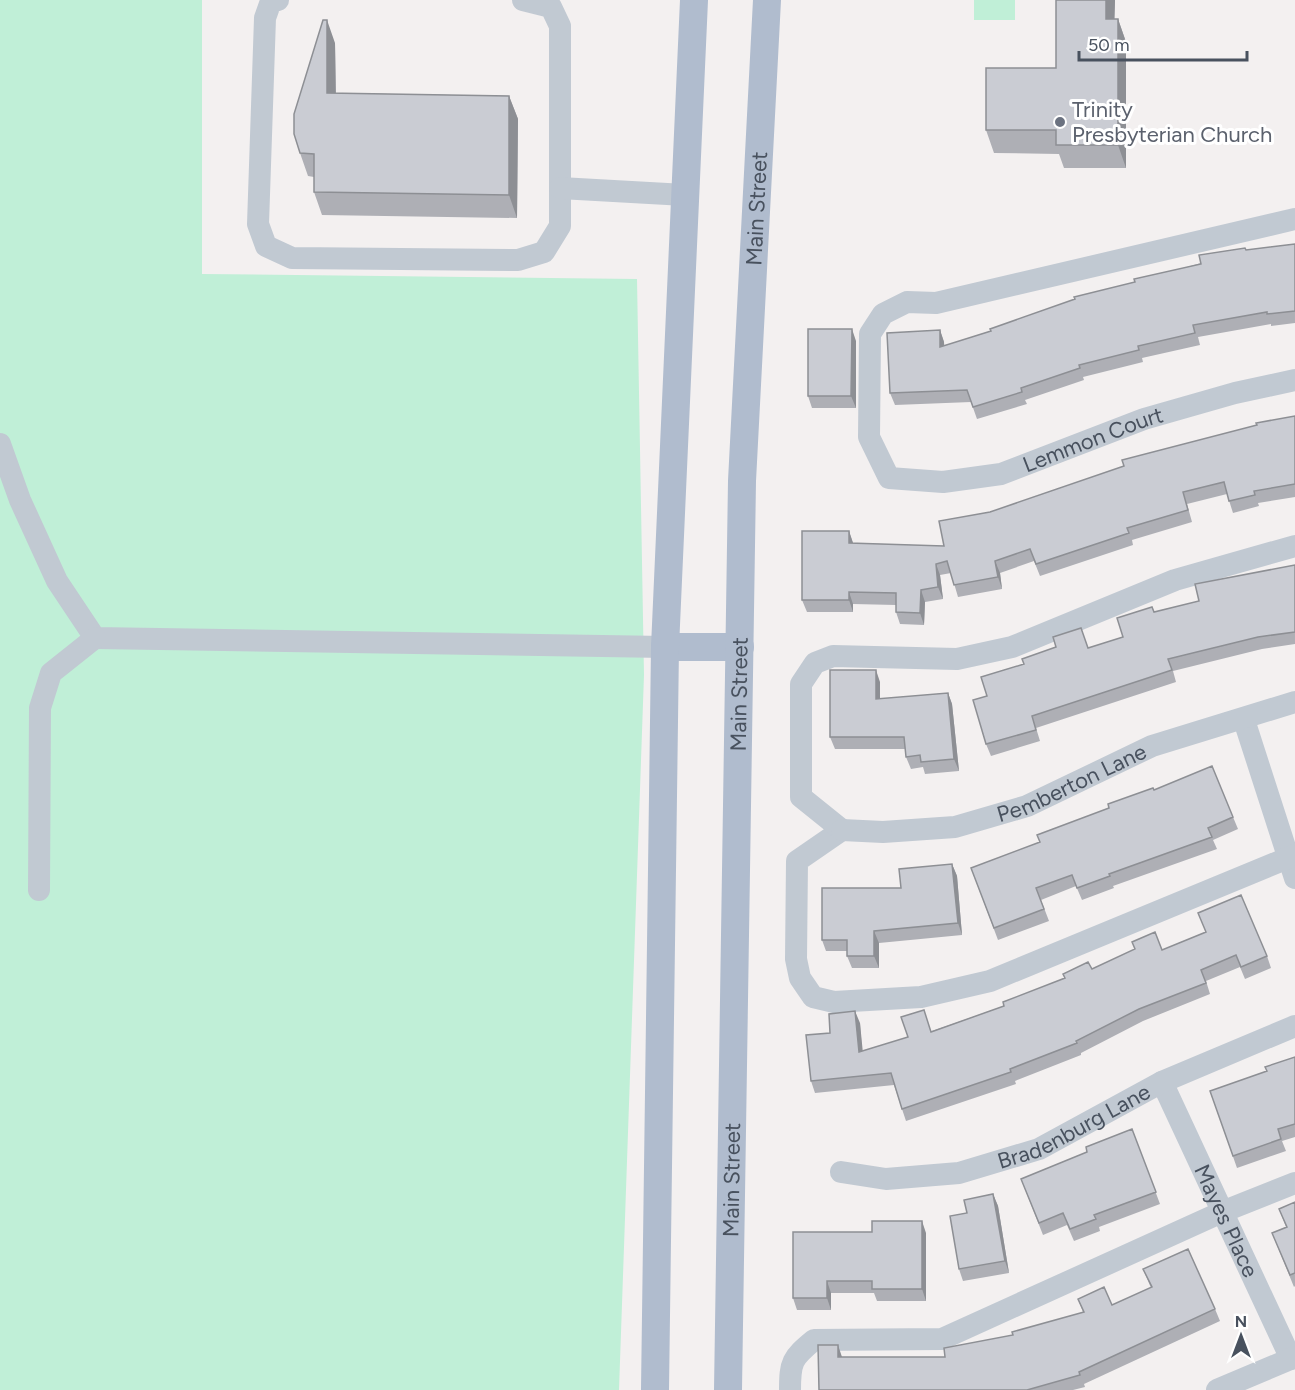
<svg xmlns="http://www.w3.org/2000/svg" width="1295" height="1390" font-family="Figtree,sans-serif">
<rect width="100%" height="100%" fill="#f3f0f0"/>
<!-- green -->
<path fill="#c0efd7" d="M0 0H202V274L637 279 644 675 619 1390H0Z
M974 0H1015V20H974Z"/>
<g fill="none" stroke-linecap="round" stroke-linejoin="round">
<!-- minor -->
<g stroke="#c1c9d2" stroke-width="22">
<path d="M278 0 271 1 265 18 258 224 266 246 292 258 518 260 544 252 560 226V26L551 7 523 0"/>
<path d="M560 188 685 195"/>
<path id="s1" d="M1295 219 936 303 907 302 883 314 870 334 869 437 889 478 943 482 1001 474 1144 419 1235 393 1295 380"/>
<path d="M0 444 20 500 57 581 95 638 665 647"/>
<path d="M1244 720 1295 878"/>
<path d="M842 830 797 861 796 959 800 978 813 997 834 1002 921 997 990 981 1295 855"/>
<path d="M842 830 801 797V684L815 663 833 656 957 659 1012 647 1175 580 1295 546"/>
<path id="s2" d="M842 830 883 832 955 827 1027 806 1152 746 1295 702"/>
<path d="M39 890 40 708 51 673 95 638"/>
<path id="s3" d="M1162 1082 1291 1359"/>
<path id="s4" d="M841 1172 886 1179 959 1173 1039 1149 1162 1082 1295 1026"/>
<path d="M790 1390C790 1362 792 1358 814 1340L942 1339 1222 1212 1295 1183"/>
<path d="M1217 1390 1295 1357"/>
</g>
<!-- major -->
<g stroke="#b0bcce" stroke-width="28">
<path d="M665 647H740"/>
<path d="M655 1390 665 647 694 0"/>
<path id="s5" d="M728 1390 742 481 767 0"/>
</g>
</g>
<!-- wall -->
<path fill="#aeafb5" d="M1056 0H1115L1114 19H1118L1126 42V168H1064L1059 154 994 153 986 130 1056 68Z
M335 43 336 93 509 96 518 119 517 218 322 215 314 192V177L308 176 300 153Z
M1295 244V323L1271 326V324L1198 337 1200 345 1142 358 1143 362 1083 377 1084 380 1025 400 1027 404 977 419 971 402 895 405 890 393 940 330 944 342V346L991 331 1135 282 1246 250Z
M856 341V408H812L808 396Z
M1295 416V497L1258 503 1259 506 1233 513 1227 494 1187 504 1192 522 1132 540 1133 545 1040 576 1034 561 1000 573 1002 589 958 597 951 573 940 575 943 599 925 602 924 625 900 624 896 612V605L853 604V612H807L802 600 849 531 853 543 944 546 990 512Z
M1295 565V644L1262 649 1173 671 1176 682 1036 728 1040 741 991 756 986 744 987 696 1088 648 1123 637 1154 612 1199 601Z
M880 682V699L948 693 952 704 959 771 925 774 923 767 911 769 906 757V749H835L830 737Z
M1154 790 1233 817 1238 829 1213 840 1217 849 1113 886 1114 888 1082 900 1076 886 1041 900 1049 921 998 940 971 868 1040 842Z
M952 864 957 876 962 935 879 943V968H852L847 956V951H826L822 940 901 888Z
M1198 913 1267 956 1271 968 1245 979 1240 967 1206 981 1210 994 1143 1021 1081 1053V1055L1015 1081 1016 1084 906 1121 894 1085 815 1093 811 1081 830 1033 860 1023 862 1051 932 1031 1004 1006 1092 969 1162 950 1206 932Z
M1295 1057V1137L1282 1141 1286 1151 1237 1168 1210 1091 1267 1071Z
M1132 1129 1160 1204 1099 1227 1100 1231 1074 1241 1067 1225 1043 1235 1021 1179 1087 1152Z
M993 1194 998 1206 1009 1273 963 1281 959 1269 967 1213Z
M1295 1202V1286L1294 1287 1272 1233 1286 1227 1279 1209Z
M793 1232 926 1233V1301H877L874 1293H831V1310H797L793 1298Z
M1143 1269 1215 1309 1220 1321 1084 1384 1085 1387 1073 1390H819L842 1357H945L1083 1312 1078 1299 1112 1305 1151 1288Z"/>
<!-- shaded-wall -->
<path fill="#8d8f94" d="M1106 0H1115L1114 42 1106 19Z
M1118 19 1126 42V168L1118 145Z
M327 20 335 43 336 116 327 93Z
M509 96 518 119 517 218 509 195Z
M852 329 856 341V408L851 396Z
M940 330 944 342 945 359 940 347Z
M849 531 853 543H849Z
M995 561 1000 573 1002 589 998 577Z
M936 564 940 575 943 599 938 587Z
M921 590 925 602 924 625 920 613Z
M849 592 853 604V612L849 600Z
M876 670 880 682V711L876 699Z
M948 693 952 704 959 771 954 759Z
M952 864 957 876 962 935 958 923Z
M874 931 879 943V968L874 956Z
M855 1011 860 1023 864 1064 859 1052Z
M993 1194 998 1206 1009 1273 1005 1261Z
M922 1221 926 1233V1301L922 1289Z
M827 1281 831 1293V1310L827 1298Z
M838 1345 842 1357V1369L838 1357Z"/>
<!-- building -->
<path fill="#caccd3" stroke="#8d8f94" stroke-width="1.5" d="M1056 0H1106V19H1118V145H1056V130H986V68H1056Z
M323 20H327V93L509 96V195L314 192V154L300 153 294 134V114Z
M1295 244V311L1267 314V312L1193 325 1195 333 1138 346 1139 350 1079 365 1080 368 1021 388 1022 392 973 407 967 390 890 393 887 333 940 330V347L991 331 990 329 1075 299 1074 297 1135 282 1134 279 1201 264 1199 255 1245 248 1246 250Z
M808 329H852L851 396H808Z
M1295 416V484L1254 491 1255 495 1229 501 1224 482 1183 492 1188 510 1127 528 1129 533 1036 564 1030 549 995 561 998 577 954 585 947 561 936 564 938 587 921 590 920 613 896 612V593L849 592V600H802V531H849V543L944 546 939 521 990 512 1124 466 1122 460 1257 425 1256 423Z
M1295 565V632L1258 637 1168 659 1172 670 1032 716 1036 730 986 744 973 700 987 696 981 677 1024 664 1022 659 1056 647 1053 637 1081 628 1088 648 1123 637 1117 618 1152 607 1154 612 1199 601 1195 584Z
M830 670H876V699L948 693 954 759 921 762 920 755 906 757 904 737H830Z
M1212 766 1233 817 1208 828 1212 837 1109 874 1110 876 1077 888 1072 875 1036 888 1044 909 994 928 971 868 1040 842 1037 835 1109 808 1108 804 1153 788 1154 790Z
M952 864 958 923 874 931V956H847V940H822V888H901L899 869Z
M1241 895 1267 956 1241 967 1236 955 1201 970 1206 983 1139 1009 1076 1041 1077 1043 1010 1069 1011 1072 902 1109 891 1073 811 1081 806 1035 830 1033 829 1014 855 1011 859 1052 908 1037 901 1017 924 1010 931 1032 1004 1006 1003 1002 1065 978 1063 974 1088 962 1092 969 1135 949 1132 942 1155 932 1162 950 1206 932 1198 913Z
M1295 1057V1124L1278 1129 1281 1139 1233 1156 1210 1091 1267 1071 1265 1067Z
M1132 1129 1156 1192 1094 1215 1096 1219 1070 1229 1063 1213 1039 1223 1021 1179 1087 1152 1086 1147Z
M993 1194 1005 1261 959 1269 950 1216 967 1213 964 1200Z
M1295 1202V1273L1290 1275 1272 1233 1287 1227 1279 1209Z
M872 1221H922V1289H872V1281H827V1298H793V1232H872Z
M1188 1249 1215 1309 1079 1372 1080 1375 1027 1390H819L818 1345H838V1357H945L944 1348 1013 1335 1012 1332 1084 1312 1078 1299 1104 1287 1112 1305 1152 1287 1143 1269Z"/>
<!-- markers -->
<circle fill="#6b7280" stroke="#fff" stroke-width="2" cx="1060" cy="122" r="6"/>
<g text-anchor="middle" stroke-width="6" stroke-linejoin="round" paint-order="stroke">
<!-- worship labels -->
<g font-size="22" fill="#5b616d" stroke="#fff" text-anchor="start">
<text x="1072" y="117">Trinity<tspan x="1072" dy="25">Presbyterian Church</tspan></text>
</g>
<!-- street labels -->
<g font-size="22" fill="#48515e" stroke="#fff">
<text dy="8" stroke="none"><textPath href="#s5" startOffset="1182">Main Street</textPath></text>
<text dy="8" stroke="none"><textPath href="#s1" startOffset="808">Lemmon Court</textPath></text>
<text dy="8" stroke="none"><textPath href="#s5" startOffset="696">Main Street</textPath></text>
<text dy="8" stroke="none"><textPath href="#s2" startOffset="238">Pemberton Lane</textPath></text>
<text dy="8" stroke="none"><textPath href="#s4" startOffset="243">Bradenburg Lane</textPath></text>
<text dy="8" stroke="none"><textPath href="#s5" startOffset="210">Main Street</textPath></text>
<text dy="8" stroke="none"><textPath href="#s3" startOffset="153">Mayes Place</textPath></text>
</g>
</g>
<!-- north arrow -->
<g transform="translate(1241 1336)" stroke="#ffffff" stroke-width="4.5" paint-order="stroke">
<path d="M0-4.5L10 22L0 15L-10 22Z" fill="#48515e"/>
<text y="-9" font-size="16" font-weight="bold" text-anchor="middle" fill="#48515e">N</text>
</g>
<!-- scale -->
<path d="M1079 51v9h168v-9" fill="none" stroke="#48515e" stroke-width="3"/>
<text x="1088" y="51" font-size="18" fill="#48515e" stroke="#ffffff" stroke-width="4.5" paint-order="stroke">50 m</text>
</svg>
